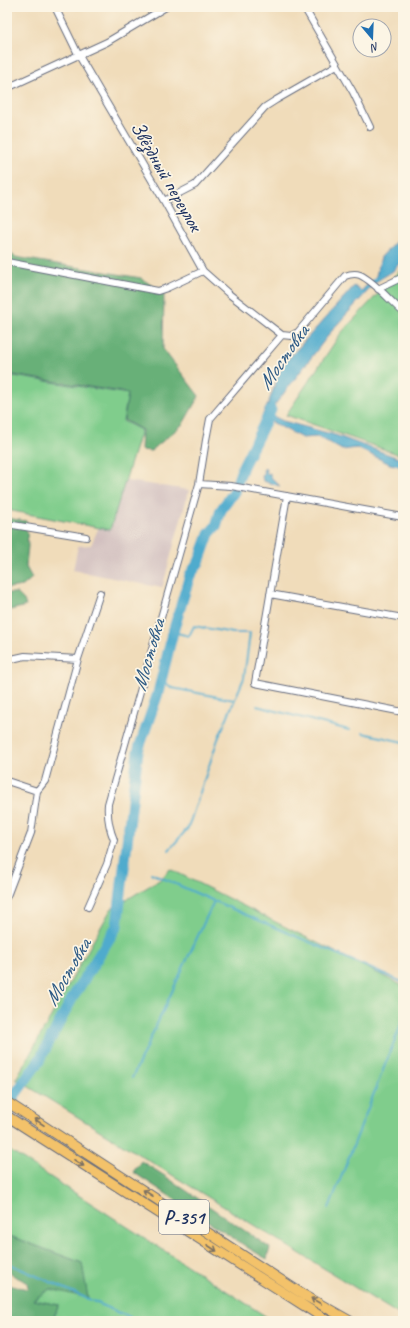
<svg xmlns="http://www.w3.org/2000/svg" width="410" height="1328" font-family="Caveat,sans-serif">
<rect width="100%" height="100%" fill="#fcf5e5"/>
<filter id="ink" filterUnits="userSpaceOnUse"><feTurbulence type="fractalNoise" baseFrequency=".025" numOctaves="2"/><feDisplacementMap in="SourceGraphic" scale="8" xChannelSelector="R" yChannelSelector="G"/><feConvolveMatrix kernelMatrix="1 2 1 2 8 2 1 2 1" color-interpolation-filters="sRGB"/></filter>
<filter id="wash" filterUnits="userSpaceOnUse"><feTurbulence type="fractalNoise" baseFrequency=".012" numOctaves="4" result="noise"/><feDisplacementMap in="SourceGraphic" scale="16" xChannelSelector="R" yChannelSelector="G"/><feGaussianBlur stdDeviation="0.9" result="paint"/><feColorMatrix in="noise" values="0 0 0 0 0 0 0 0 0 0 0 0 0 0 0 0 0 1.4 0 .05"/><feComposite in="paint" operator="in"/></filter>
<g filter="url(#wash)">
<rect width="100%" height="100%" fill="#f0dcba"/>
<!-- industrial -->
<path fill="#d1bfbf" d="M120 480 189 490 162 588 73 570 78 546 91 545Z"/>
<!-- green -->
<path fill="#80cd8c" stroke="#4e7e75" d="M403 267V456L286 415 341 333Z
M7 375 128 394 123 421 141 430 110 530 7 510Z
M170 869 403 986V1317L16 1079 111 909 161 879Z
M7 1149 273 1321H52L59 1305 33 1300 50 1288 82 1263 7 1235Z"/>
<!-- forest -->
<path fill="#68b078" stroke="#42706b" d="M7 250 15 257 141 278 164 294 163 349 199 396 183 424 151 451 141 450 142 430 124 420 128 393 7 374Z
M7 518 26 521 28 546 26 567 32 578 23 586 9 588H7Z
M7 593H17L24 600 26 606 7 611Z
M141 1161 165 1176 270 1248 267 1259 250 1249 133 1172Z
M7 1235 82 1263 88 1298 50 1289 33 1300 59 1305 52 1321H7V1285L28 1289 27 1282 14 1276 7 1269Z"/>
<!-- water -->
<path fill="#4fabcd" stroke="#356d96" d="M403 234V259L393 271 377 281 334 328 274 406 271 415 283 421 335 435 401 459 403 460V467L390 464 357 448 342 450 319 437 302 438 270 421 265 423 263 414 268 404 282 366 354 286 361 291 376 276 381 257Z
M265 467 267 474 270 473V476L280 486 263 481 262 476 264 474 263 471Z"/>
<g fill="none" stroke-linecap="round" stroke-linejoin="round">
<!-- stream -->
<path stroke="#4fabcd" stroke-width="2" d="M161 679 172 688 234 700
M257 706 349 730
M363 733 403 742
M169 850 188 828 218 739 244 678 250 633H233L194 626 189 636 173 632
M214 901 402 982
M132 1078 214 901 151 873
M329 1208 403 1019
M7 1263 138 1321"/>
<!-- river -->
<path stroke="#4fabcd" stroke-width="11" d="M7 1106 39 1061 73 997 117 926 138 751 158 693 173 632 190 575 199 562 209 534 216 526 221 510 234 492 243 466 271 410"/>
</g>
</g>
<g filter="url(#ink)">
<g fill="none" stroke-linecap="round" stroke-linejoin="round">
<defs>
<path id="minor" d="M55 7 78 54 164 201 203 271 229 294 282 335
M304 7 353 92 370 127
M7 88 107 42 166 7
M164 201 195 185 265 107 276 100 337 65
M7 262 158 291 167 288 203 271
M378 289 403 277
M282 335 291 336 298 332 345 276C350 274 355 273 360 275 374 281 391 302 403 312
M199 484 231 486 403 517
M287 496 255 683 403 712
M7 524 86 537
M270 594 403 618
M7 660 25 656 78 659
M7 781 37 791
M7 896 31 833 37 791 45 781 78 659 100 593
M88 907 107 864 114 840C109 828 107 817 108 804L199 484 206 440 210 419 282 335"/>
<path id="highway" d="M7 1102 304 1295 350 1321
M7 1116 328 1321"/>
</defs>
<!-- minor casing -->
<use href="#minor" stroke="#666c7e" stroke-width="8"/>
<!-- highway casing -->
<use href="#highway" stroke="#666c7e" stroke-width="11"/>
<!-- minor -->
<use href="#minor" stroke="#fff" stroke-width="6"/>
<!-- highway -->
<use href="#highway" stroke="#f3c26a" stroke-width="9"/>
</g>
<!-- one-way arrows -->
<defs><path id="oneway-shaft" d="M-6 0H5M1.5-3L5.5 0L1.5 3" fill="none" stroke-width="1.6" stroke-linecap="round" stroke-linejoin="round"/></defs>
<g stroke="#7c7163">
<use href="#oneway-shaft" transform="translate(39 1122) rotate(-147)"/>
<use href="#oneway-shaft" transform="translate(79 1163) rotate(33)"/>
<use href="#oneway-shaft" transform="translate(148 1193) rotate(-147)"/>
<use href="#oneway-shaft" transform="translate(212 1248) rotate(33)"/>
<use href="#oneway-shaft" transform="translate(316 1301) rotate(-150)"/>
</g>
</g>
<g text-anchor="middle" stroke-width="3.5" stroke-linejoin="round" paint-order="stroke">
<!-- shield labels -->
<rect fill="#fcf5e5" stroke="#5e6a86" stroke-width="1" x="159" y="1200" width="50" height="34" rx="3"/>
<g font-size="19" font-weight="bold" fill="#1b2f5e">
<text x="184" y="1224">Р-351</text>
</g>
<!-- street labels -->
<g font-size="20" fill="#1b2f5e" stroke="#fcf5e5">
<text transform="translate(167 176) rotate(60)" y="7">Звёздный переулок</text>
</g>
<!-- water labels -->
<g font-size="21" font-style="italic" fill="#2d5a85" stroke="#fcf5e5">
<text transform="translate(283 357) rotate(-55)" y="7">Мостовка</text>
<text transform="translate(148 655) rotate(-74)" y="7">Мостовка</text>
<text transform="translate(67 972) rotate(-60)" y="7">Мостовка</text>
</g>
</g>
<!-- margin -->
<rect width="410" height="1328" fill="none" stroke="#fcf5e5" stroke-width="24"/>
<!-- north arrow -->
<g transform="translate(372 38) rotate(161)"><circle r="19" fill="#fcf5e5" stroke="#a2a6af"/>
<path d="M0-3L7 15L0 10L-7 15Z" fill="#1f6fb2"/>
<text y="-6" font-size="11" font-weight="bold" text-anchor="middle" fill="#1b2f5e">N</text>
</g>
</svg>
